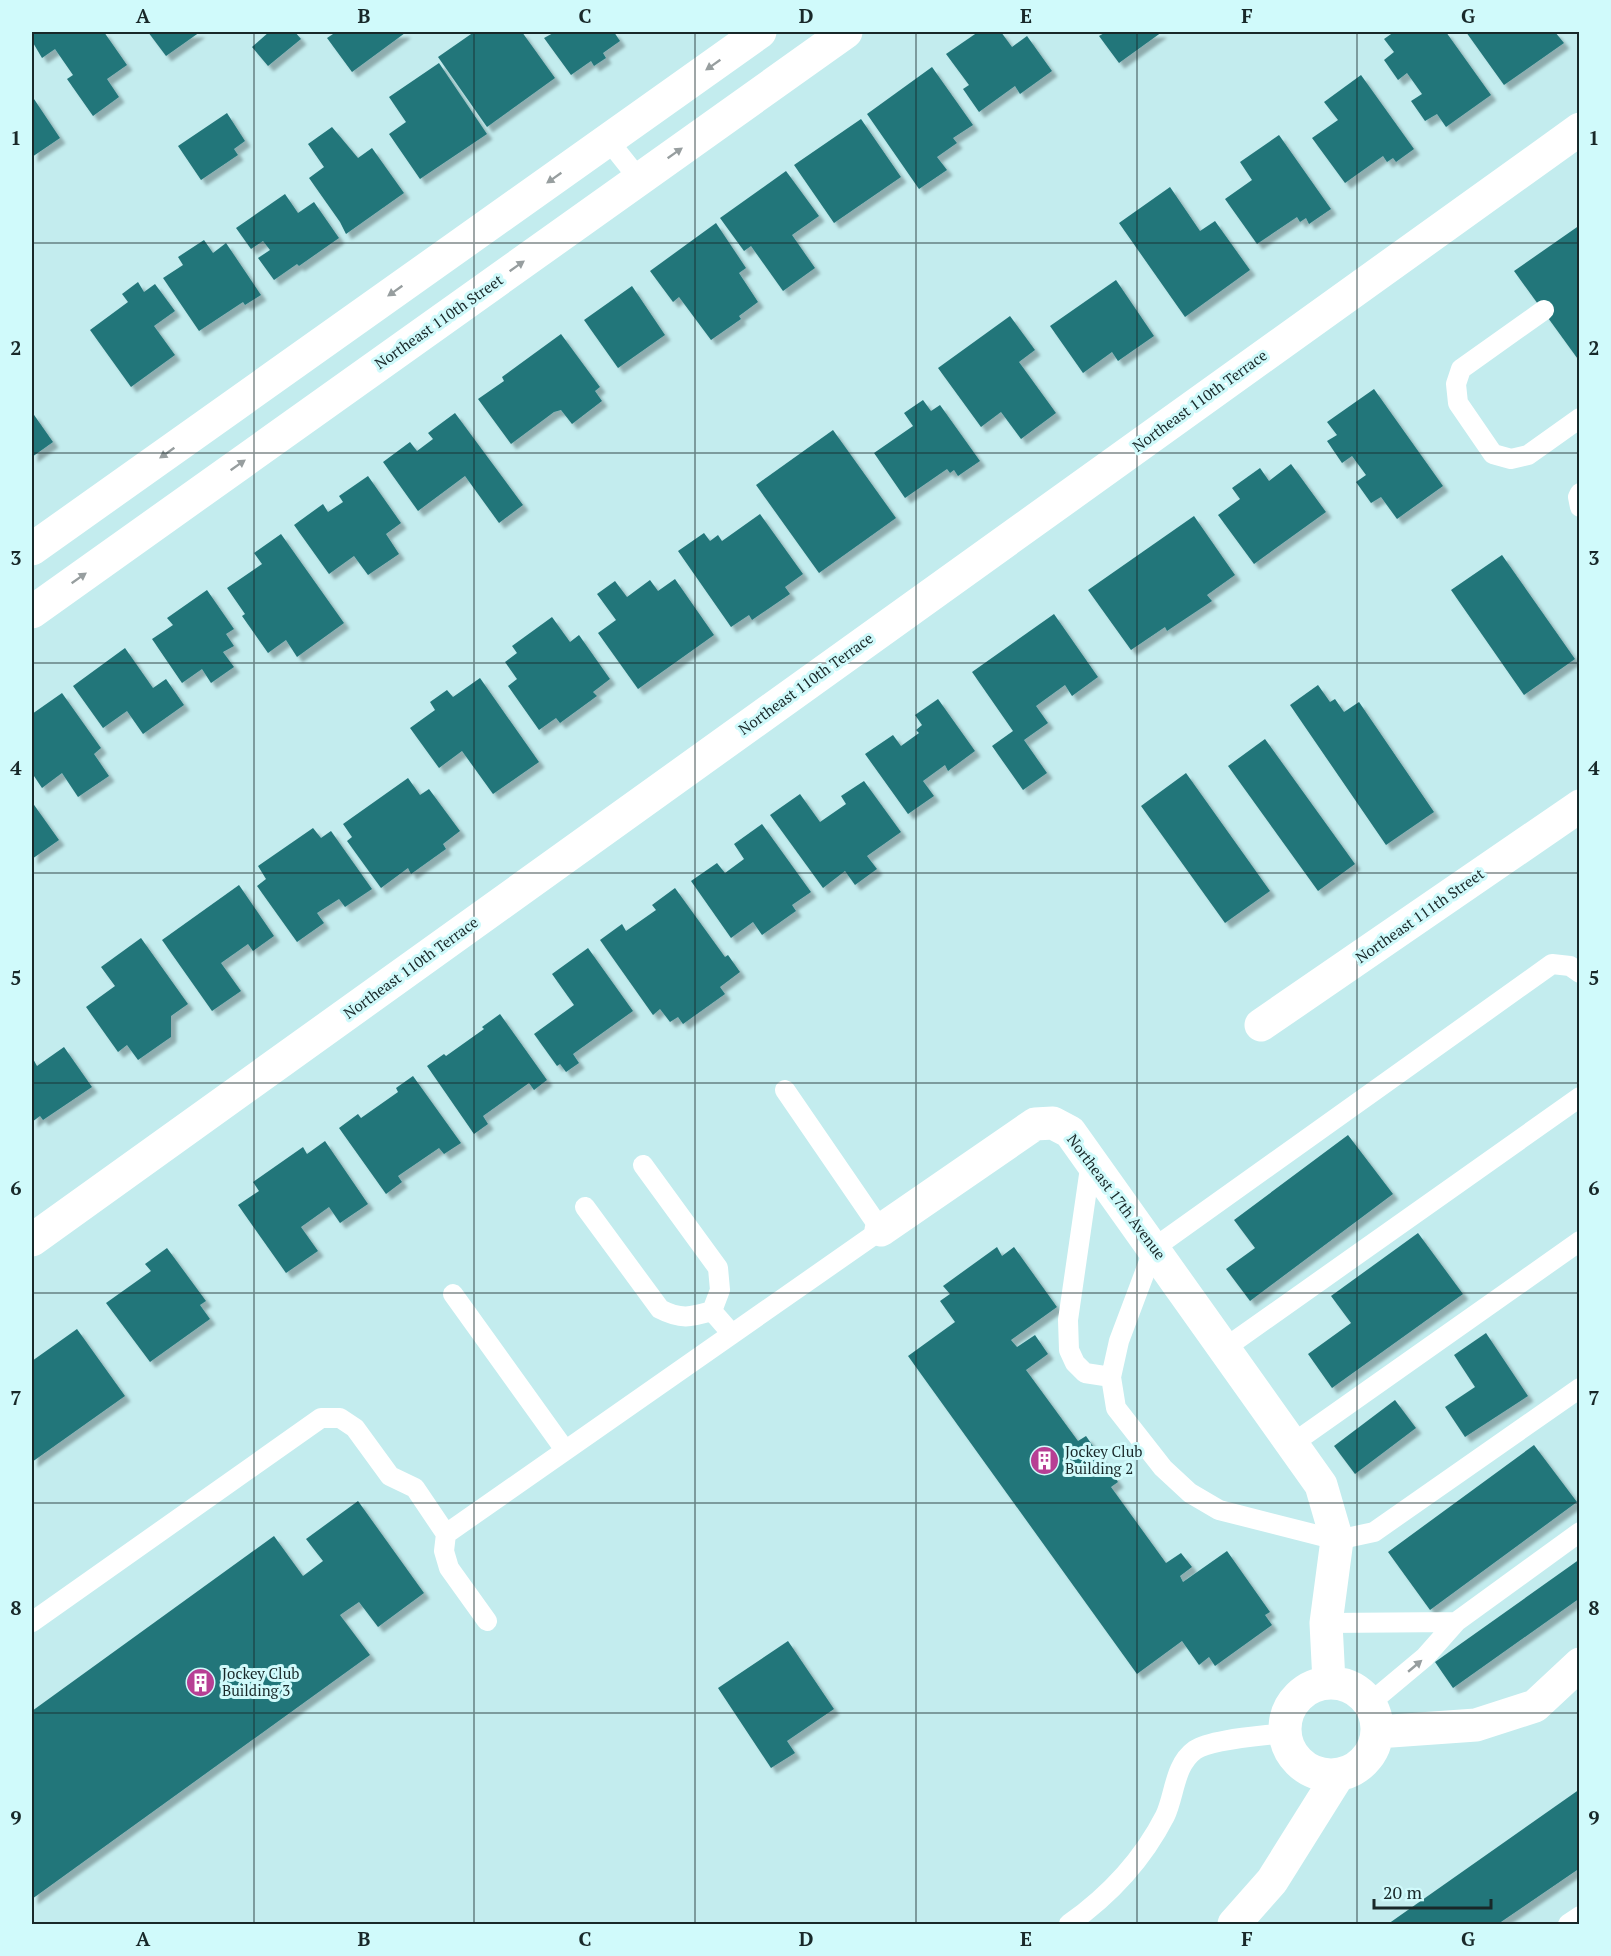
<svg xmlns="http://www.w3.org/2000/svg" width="1611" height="1956" font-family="'PT Serif',serif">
<defs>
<filter id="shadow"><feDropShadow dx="5.5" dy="5.5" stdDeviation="1.5" flood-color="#0004"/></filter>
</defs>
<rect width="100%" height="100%" fill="#c3ecee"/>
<!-- building -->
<path fill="#24767a" filter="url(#shadow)" d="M32 32H104L127 65 107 79 119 97 93 116 67 79 73 75 55 49 42 58 32 41Z
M148 32H200L166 56Z
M269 32H295L301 39 268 66 252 47Z
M336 32H404L405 33 352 72 327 38Z
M474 32H522L555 78 487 127 438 57Z
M555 32H614L620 41 603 53 606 58 594 66 591 61 571 75 544 38Z
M978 32H1001L1012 47 1027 36 1052 71 1020 94 1015 86 979 112 963 89 969 85 946 54Z
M1106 32H1162L1119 63 1099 36Z
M1394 32H1446L1491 95 1446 127 1437 114 1425 121 1411 101 1422 94 1407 73 1398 80 1384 60 1394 52 1384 39Z
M1466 32H1555L1564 43 1504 85Z
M439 63 487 134 420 179 389 134 406 122 389 97Z
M932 67 973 125 953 138 957 143 937 157 947 170 919 189 867 114Z
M1361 75 1414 149 1396 162 1393 158 1387 162 1383 156 1345 183 1312 138 1338 120 1324 102Z
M32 96 60 138 32 157Z
M227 113 245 141 234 149 238 155 201 180 178 146Z
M861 119 901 177 834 223 794 165Z
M332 127 358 158 372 148 404 193 346 234 340 222 309 178 324 167 308 144Z
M1279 135 1331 209 1309 224 1306 218 1300 222 1297 217 1257 244 1225 199 1252 180 1240 162Z
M786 171 819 216 792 235 815 268 783 291 751 246 744 251 720 218Z
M1170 187 1200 231 1215 221 1250 270 1185 317 1119 223Z
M285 194 298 213 314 202 339 238 299 266 297 264 274 280 258 258 270 250 263 241 251 249 236 228Z
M716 223 746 268 739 273 758 302 739 316 741 319 711 340 679 297 673 302 650 271Z
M1580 225V362L1514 271Z
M204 240 213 253 226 243 261 295 245 305 243 302 199 331 163 278 183 265 178 257Z
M1116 280 1154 336 1118 361 1112 352 1083 373 1050 326Z
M138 282 144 292 155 284 175 311 154 326 175 355 131 387 90 330 128 302 122 294Z
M632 286 665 335 618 368 584 320Z
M1010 316 1035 350 1019 362 1056 413 1021 439 1001 412 981 427 938 368Z
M561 334 600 387 595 391 602 401 572 424 561 410 554 412 511 444 478 399 504 381 502 377Z
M1374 389 1443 486 1397 519 1381 497 1371 503 1356 482 1366 475 1352 456 1342 463 1327 441 1337 435 1327 422Z
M923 400 931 411 940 405 980 461 958 476 954 470 950 473 947 469 905 498 874 453 913 426 904 413Z
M32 412 53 442 32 457Z
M455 413 523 505 499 523 465 476 418 511 383 462 410 442 417 451 433 439 428 433Z
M833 430 896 518 819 573 756 485Z
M1291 464 1326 512 1254 564 1218 515 1240 499 1232 488 1260 468 1269 481Z
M368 476 401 523 386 534 399 554 368 575 354 556 329 574 294 525 323 504 328 512 343 502 339 496Z
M760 514 803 574 785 587 790 594 752 620 749 615 731 627 678 551 704 533 710 541 718 535 722 541Z
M1194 516 1235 575 1207 595 1212 601 1167 631 1165 627 1131 650 1088 590Z
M281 534 344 623 297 657 286 640 268 653 242 616 245 614 227 588 262 564 254 553Z
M1502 555 1575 659 1524 695 1451 590Z
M675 579 714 635 638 689 598 633 616 620 597 594 615 581 627 597 650 580 658 591Z
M207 590 234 629 226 634 234 646 223 652 234 667 211 683 202 669 182 683 152 639 173 625 167 618Z
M1054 614 1098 677 1072 696 1065 685 1036 706 1048 723 1024 740 1047 773 1023 790 992 746 1013 731 972 672Z
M552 617 570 642 579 635 610 679 593 692 597 696 560 723 556 718 539 730 508 686 517 679 505 662 517 653 512 646Z
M125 648 153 688 166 679 184 705 143 734 127 711 103 728 73 686Z
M480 678 539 762 493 794 462 751 439 768 410 728 435 710 430 702 447 690 453 697Z
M1318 685 1330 702 1335 699 1344 712 1359 702 1434 812 1386 845 1290 705Z
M62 693 101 748 94 754 109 776 78 797 62 773 42 788 32 773V714Z
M938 699 975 751 948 771 945 765 923 781 934 796 908 814 865 754 893 735 901 746 919 733 916 730 922 725 915 715Z
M1265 739 1355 864 1318 891 1228 766Z
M1186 773 1270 891 1225 923 1141 806Z
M408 778 420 795 429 789 460 831 443 844 446 849 411 874 408 868 381 888 347 841 352 837 343 824Z
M864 781 901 832 867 856 877 869 855 885 845 871 823 888 770 815 800 794 820 822 846 804 841 796Z
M32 802 59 840 32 859Z
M762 824 811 892 792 905 796 911 762 935 753 922 731 938 691 881 717 863 725 873 744 859 734 844Z
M313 828 321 838 331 831 372 889 345 907 339 899 317 913 324 923 297 942 257 886 266 879 258 866Z
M239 885 274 936 253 951 248 944 221 963 241 991 212 1011 162 940Z
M675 888 725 957 728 955 740 972 720 987 725 994 683 1024 678 1017 670 1022 660 1009 653 1015 600 940 622 924 626 931 656 910 652 905Z
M141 938 188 1004 171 1016V1037L138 1060 127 1045 118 1052 86 1007 115 986 101 967Z
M588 948 633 1011 573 1054 579 1063 566 1072 560 1064 557 1066 534 1034 574 1005 552 974Z
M500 1014 547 1080 534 1090 529 1083 483 1116 488 1124 474 1134 427 1066 444 1054 446 1056 484 1029 482 1027Z
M64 1047 92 1087 43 1120 40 1116 32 1122V1057L37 1066Z
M413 1076 461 1143 444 1154 439 1148 398 1176 402 1182 386 1194 339 1128 358 1114 361 1118 398 1092 396 1088Z
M1348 1135 1393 1194 1250 1301 1226 1269 1255 1248 1234 1220Z
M325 1141 368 1204 340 1223 329 1207 301 1227 318 1251 286 1273 238 1205 259 1191 253 1182 303 1147 307 1154Z
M1418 1233 1463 1294 1332 1388 1308 1354 1351 1323 1331 1296Z
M997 1247 1002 1256 1014 1247 1057 1307 1011 1340 1017 1347 1035 1335 1048 1354 1026 1370 1078 1441 1086 1436 1118 1482 1111 1487 1166 1563 1181 1553 1192 1567 1180 1576 1183 1582 1227 1551 1270 1612 1265 1615 1272 1625 1215 1666 1209 1657 1199 1665 1182 1641 1137 1674 908 1356 955 1322 940 1301 950 1294 943 1286Z
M167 1248 206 1301 200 1305 210 1319 150 1362 106 1303 151 1271 145 1264Z
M77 1329 125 1396 32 1462V1361Z
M1486 1333 1528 1396 1465 1437 1445 1407 1475 1387 1454 1355Z
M1395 1400 1416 1428 1355 1474 1334 1446Z
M1534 1445 1577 1502 1430 1610 1388 1552Z
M358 1501 424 1593 378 1627 359 1602 340 1615 370 1655 32 1899V1711L274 1536 303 1576 323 1561 306 1539Z
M1580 1559V1598L1453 1688 1435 1662Z
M788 1641 834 1709 787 1741 795 1753 771 1768 718 1688Z
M1580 1789V1868L1498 1924H1388Z"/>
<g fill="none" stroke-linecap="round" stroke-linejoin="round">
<!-- lane -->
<path stroke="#fff" stroke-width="20" d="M608 140 639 179
M1544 310 1461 369 1456 384 1458 403 1493 454 1511 459 1528 455 1580 418
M1580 493 1578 497 1580 507
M1580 973 1570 966 1552 964 1154 1248 1119 1341 1111 1377 1116 1408 1163 1468 1190 1493 1219 1510 1337 1540 1374 1532 1580 1388
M1091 1161 1068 1320 1069 1350 1075 1363 1085 1373 1111 1377
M643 1165 718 1268 720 1290 712 1311 732 1334
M585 1207 660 1309C681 1320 691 1317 712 1311
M453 1294 565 1450
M1225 1348 1580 1097
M1292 1444 1580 1241
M446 1534 444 1551 449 1568 487 1621
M32 1622 321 1418H340L355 1428 390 1476 415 1488 446 1534 881 1230 785 1090
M1456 1622 1580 1532
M1326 1623 1456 1622 1425 1657 1370 1703
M1069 1924C1110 1895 1142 1861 1165 1816 1175 1795 1174 1765 1195 1750 1211 1739 1263 1736 1284 1733
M1568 1924 1580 1916"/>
<!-- street -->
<path stroke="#fff" stroke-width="33" d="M32 549 760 32
M32 612 846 32
M1261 1025 1580 806
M881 1230 1035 1124 1053 1123 1070 1132 1321 1485 1337 1540 1326 1623 1329 1682
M32 1240 1580 129
M1285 1729a46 46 0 1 1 92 0a46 46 0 1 1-92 0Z
M1377 1732 1476 1725 1535 1706 1580 1664
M1234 1924 1272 1881 1339 1774"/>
</g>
<!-- one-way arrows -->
<defs><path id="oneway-solid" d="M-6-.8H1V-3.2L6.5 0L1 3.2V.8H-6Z" transform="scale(1.5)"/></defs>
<g fill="#979e9f">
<use href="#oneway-solid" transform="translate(713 65) rotate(145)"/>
<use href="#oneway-solid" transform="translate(675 153) rotate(-35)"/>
<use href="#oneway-solid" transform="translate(554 178) rotate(145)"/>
<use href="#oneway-solid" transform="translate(517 266) rotate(-35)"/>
<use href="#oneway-solid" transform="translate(395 291) rotate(145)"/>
<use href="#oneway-solid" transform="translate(167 453) rotate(145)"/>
<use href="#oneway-solid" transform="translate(238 465) rotate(-35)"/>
<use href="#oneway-solid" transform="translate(79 578) rotate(-35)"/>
<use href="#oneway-solid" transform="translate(1415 1666) rotate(-40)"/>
</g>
<!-- grid -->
<path fill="none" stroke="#182829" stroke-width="1.5" stroke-opacity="0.55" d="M254 32V1924M474 32V1924M695 32V1924M916 32V1924M1137 32V1924M1357 32V1924M32 243H1580M32 453H1580M32 663H1580M32 873H1580M32 1083H1580M32 1293H1580M32 1503H1580M32 1713H1580"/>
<!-- icons -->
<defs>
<symbol id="building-disc" viewBox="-11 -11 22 22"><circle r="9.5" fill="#b73f94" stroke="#d0fafb"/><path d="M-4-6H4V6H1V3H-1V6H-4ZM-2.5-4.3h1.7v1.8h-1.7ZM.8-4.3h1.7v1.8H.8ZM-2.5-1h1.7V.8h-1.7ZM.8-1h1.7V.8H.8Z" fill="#fff"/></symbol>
</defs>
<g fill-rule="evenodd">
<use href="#building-disc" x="1028" y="1444" width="33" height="33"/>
<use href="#building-disc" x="184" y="1666" width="33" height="33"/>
</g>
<g text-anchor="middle" stroke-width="6" stroke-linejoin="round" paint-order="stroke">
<!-- street labels -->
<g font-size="15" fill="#182829" stroke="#d0fafb">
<text transform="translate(439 322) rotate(-35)" y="5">Northeast 110th Street</text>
<text transform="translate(1200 401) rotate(-36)" y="5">Northeast 110th Terrace</text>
<text transform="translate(806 684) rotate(-36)" y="5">Northeast 110th Terrace</text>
<text transform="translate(1420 916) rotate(-35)" y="5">Northeast 111th Street</text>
<text transform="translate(411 968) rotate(-36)" y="5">Northeast 110th Terrace</text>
<text transform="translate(1116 1197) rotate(53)" y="5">Northeast 17th Avenue</text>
</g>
<!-- poi labels -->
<g font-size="15" fill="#182829" stroke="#d0fafb" text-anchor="start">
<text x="1065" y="1457">Jockey Club<tspan x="1065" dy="17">Building 2</tspan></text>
<text x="222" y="1679">Jockey Club<tspan x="222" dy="17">Building 3</tspan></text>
</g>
</g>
<!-- border -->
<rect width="1611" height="1956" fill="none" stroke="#d0fafb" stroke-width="66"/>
<!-- scale -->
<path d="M1374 1899v9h117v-9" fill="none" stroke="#182829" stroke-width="3"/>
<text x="1383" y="1899" font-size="18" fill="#182829" stroke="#d0fafb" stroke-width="4.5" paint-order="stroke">20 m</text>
<rect x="33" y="33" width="1545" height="1890" fill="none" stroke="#182829" stroke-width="2"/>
<g font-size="20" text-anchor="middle" font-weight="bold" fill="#182829">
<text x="143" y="23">A</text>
<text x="364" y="23">B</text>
<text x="585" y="23">C</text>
<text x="806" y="23">D</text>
<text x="1026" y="23">E</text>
<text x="1247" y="23">F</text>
<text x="1468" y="23">G</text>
<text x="16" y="145">1</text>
<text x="1594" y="145">1</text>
<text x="16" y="355">2</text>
<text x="1594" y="355">2</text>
<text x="16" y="565">3</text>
<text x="1594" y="565">3</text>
<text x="16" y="775">4</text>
<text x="1594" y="775">4</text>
<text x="16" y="985">5</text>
<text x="1594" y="985">5</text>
<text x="16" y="1195">6</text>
<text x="1594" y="1195">6</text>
<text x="16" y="1405">7</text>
<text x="1594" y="1405">7</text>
<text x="16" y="1615">8</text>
<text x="1594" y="1615">8</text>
<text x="16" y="1825">9</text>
<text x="1594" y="1825">9</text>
<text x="143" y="1946">A</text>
<text x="364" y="1946">B</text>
<text x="585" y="1946">C</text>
<text x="806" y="1946">D</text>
<text x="1026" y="1946">E</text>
<text x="1247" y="1946">F</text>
<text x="1468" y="1946">G</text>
</g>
</svg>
